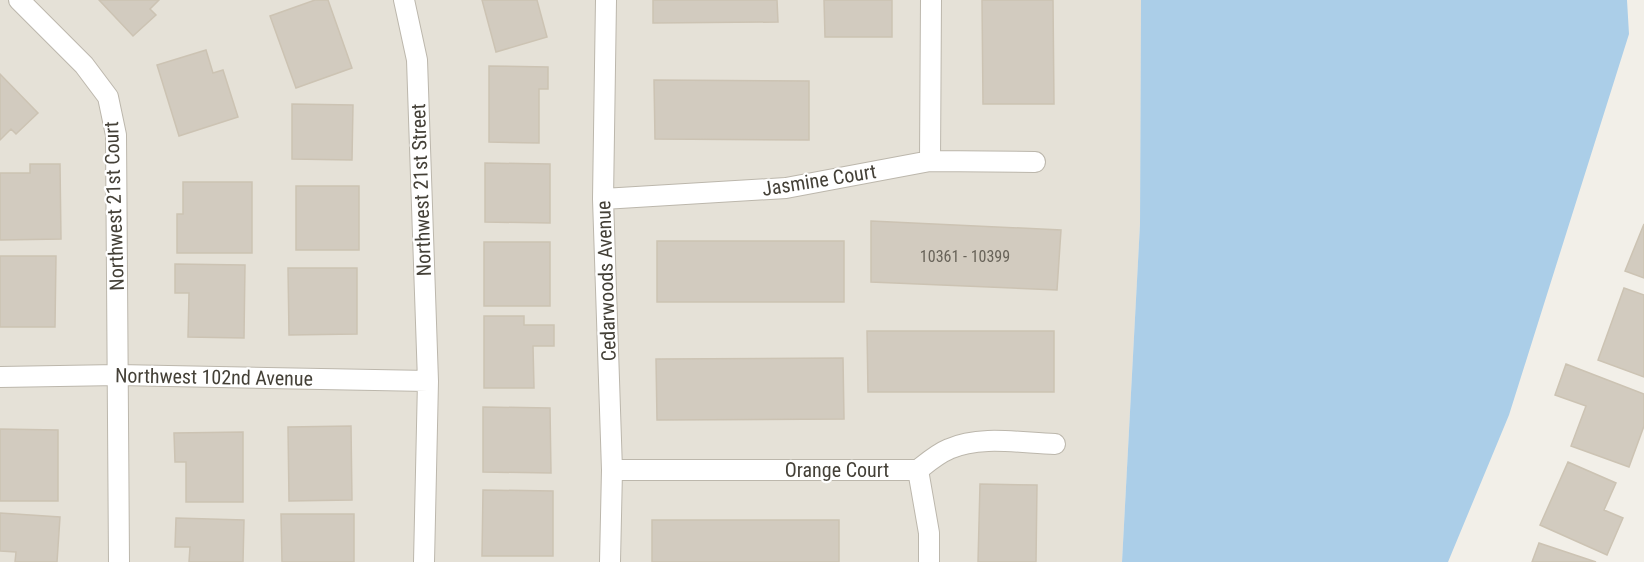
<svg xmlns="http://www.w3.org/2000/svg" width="1644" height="562" font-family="'Roboto Condensed',sans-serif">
<rect width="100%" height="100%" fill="#f2efe8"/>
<!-- residential -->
<path fill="#e5e1d7" d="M0 0H1141L1140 224 1122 562H0Z"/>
<!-- water -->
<path fill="#abcee8" d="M1141 0H1627L1629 34 1509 415 1448 562H1122L1140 224Z"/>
<!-- building -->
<path fill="#d2cbbf" stroke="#ccc3b3" stroke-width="1.5" d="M99 0H159L150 9 156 15 133 36Z
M315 0H328L352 68 296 88 270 16Z
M482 0H537L547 37 496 52Z
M653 0H777L778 22 653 23Z
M824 0H892V37H825Z
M982 0H1053L1054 104H983Z
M206 50 213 73 223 70 238 117 179 136 157 65Z
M489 66 548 67V89H539V143L489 142Z
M0 74 38 113 16 134 11 129 0 140Z
M654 80 809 81V140L655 139Z
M292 104 353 105 352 160 292 159Z
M485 163 550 164V223L485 222Z
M30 164H60L61 239 0 240V173H30Z
M183 182H252V253H177V214H183Z
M296 186H359V250H296Z
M871 221 1061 230 1057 290 871 282Z
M1644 224V278L1625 271Z
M657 241H844V302H657Z
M484 242H550V306H484Z
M0 256H56L55 327H0Z
M175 264 245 265 244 338 188 337 189 293H175Z
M288 268H357V334L289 335Z
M1624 288 1644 295V377L1598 360Z
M484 316H524V325H554V346H533L534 388H484Z
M867 331H1054V392H868Z
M843 358 844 419 657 420 656 359Z
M1566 364 1644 394V426L1629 467 1571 446 1586 406 1555 395Z
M483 407 550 408 551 473 483 472Z
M351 426 352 500 289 501 288 427Z
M0 429 58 430V501H0Z
M243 432V502H186V462H175L174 433Z
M1568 462 1616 483 1604 510 1623 518 1607 555 1540 525Z
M980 484 1037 485 1036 562H978Z
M483 490 553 491V556H482Z
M0 513 60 517 57 562H15L16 552 0 551Z
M281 514H354V562H282Z
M176 518 244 520 243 562H189L190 547H175Z
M652 520H839V562H652Z
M1539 543 1596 562H1532Z"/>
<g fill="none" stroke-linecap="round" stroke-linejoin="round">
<defs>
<path id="minor" d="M19 0 84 65 108 97 116 135 119 562
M404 0 417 60 428 381 424 562
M606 0 603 199 612 470 610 562
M930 161 931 0
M603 199 786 188 930 161 1035 162
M0 377 118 375 428 381
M612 470H918C928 462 937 454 949 449 980 435 1021 443 1055 444
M918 470 929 533V562"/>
</defs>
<!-- minor casing -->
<use href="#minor" stroke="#bcb7ac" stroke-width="22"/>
<!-- minor -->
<use href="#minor" stroke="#fff" stroke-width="20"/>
</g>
<g text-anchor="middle" stroke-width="4.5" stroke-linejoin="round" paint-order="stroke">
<!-- number labels -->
<g font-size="16" fill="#686359">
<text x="965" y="262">10361 - 10399</text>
</g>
<!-- street labels -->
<g font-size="20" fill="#444037" stroke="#fff">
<text transform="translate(819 180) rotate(-9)" y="7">Jasmine Court</text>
<text transform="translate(421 190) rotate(-92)" y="7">Northwest 21st Street</text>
<text transform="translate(114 206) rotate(-92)" y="7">Northwest 21st Court</text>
<text transform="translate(606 281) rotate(-92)" y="7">Cedarwoods Avenue</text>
<text transform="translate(214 377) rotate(1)" y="7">Northwest 102nd Avenue</text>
<text x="837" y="477">Orange Court</text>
</g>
</g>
</svg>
